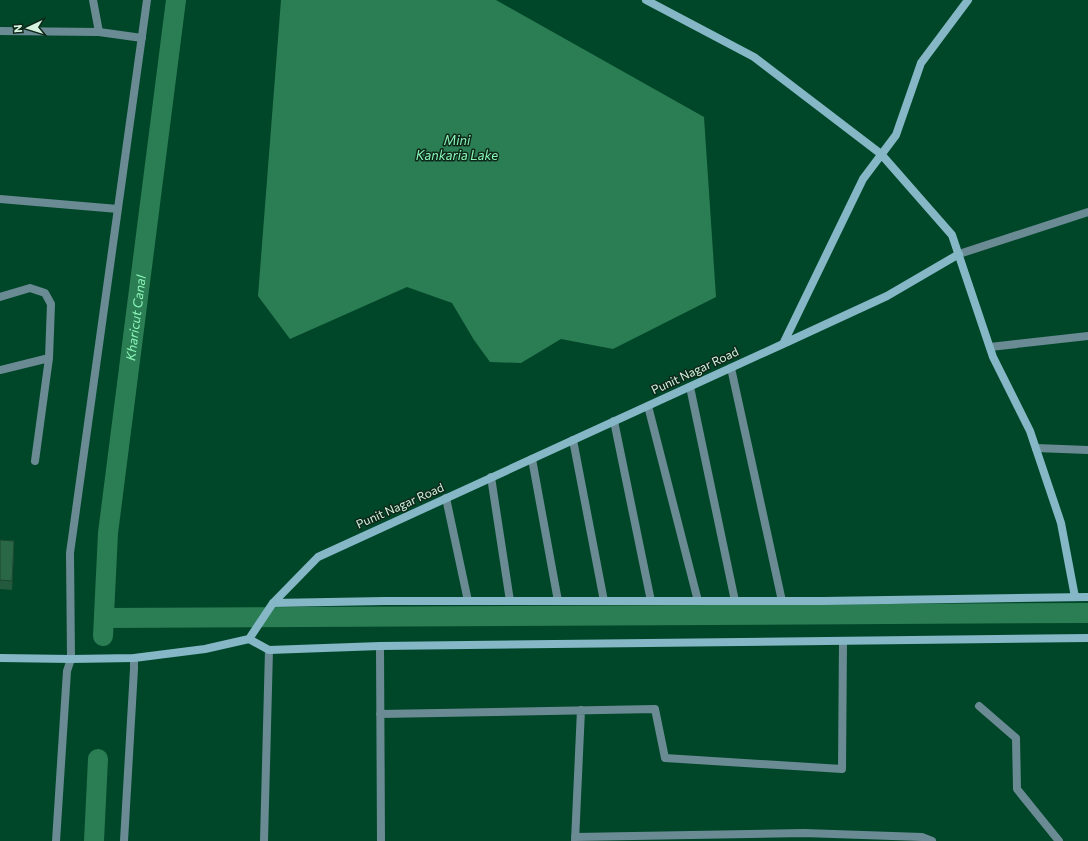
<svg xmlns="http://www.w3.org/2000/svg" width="1088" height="841" font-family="Commissioner,sans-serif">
<rect width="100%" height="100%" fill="#004729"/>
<!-- water -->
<path fill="#2b7d53" d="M281 0H496L704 117 716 297 613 349 561 339 521 363 490 362 474 340 452 303 407 287 290 339 258 296Z"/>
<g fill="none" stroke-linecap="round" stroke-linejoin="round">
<!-- canal -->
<g stroke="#2b7d53" stroke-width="20">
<path d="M104 618 1088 613"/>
<path id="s1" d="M103 636 108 533 176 0"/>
<path d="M94 841 98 759"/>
</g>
<!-- street -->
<path stroke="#6b8b94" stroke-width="8" d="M0 31 99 32 93 0
M99 32 142 38
M0 199 118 209
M959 254 1088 212
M0 297 30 288 45 293 51 304 49 358 0 370
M990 347 1088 336
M731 368 782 601
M690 387 735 601
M648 406 698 601
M614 421 651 601
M573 440 604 601
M1036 448 1088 450
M532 459 558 601
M35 461 49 358
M491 477 510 601
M446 498 468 601
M380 646 381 841
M979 706 1016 738 1017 789 1059 841
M380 714 655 709 665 758 842 769 843 641
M575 837 804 833 922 837 932 841
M56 841 67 671 71 659 70 553 147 0
M124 841 134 669V658
M264 841 269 650
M575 841 581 710"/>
<!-- secondary -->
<path stroke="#85b7c6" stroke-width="8" d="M646 0 754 57 881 154 952 235 993 357 1030 431 1061 523 1075 597
M783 344 887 296 959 254
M273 603 384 601H823L1088 597
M249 639 269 650 380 646 1088 638
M0 658 71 659 134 658 205 649 249 639 273 603 318 557 783 344 863 179 896 135 921 63 968 0"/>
</g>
<!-- wall -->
<path fill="#23593c" d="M0 540 14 550 12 590 0 589Z"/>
<!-- shaded-wall -->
<path fill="#1d4831" d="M14 541V550L12 590V581Z"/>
<!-- building -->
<path fill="#296746" stroke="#1d4831" d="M0 540 14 541 12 581 0 580Z"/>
<g text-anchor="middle" stroke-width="3" stroke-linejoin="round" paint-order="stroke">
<!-- street labels -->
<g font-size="12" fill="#d4f3df" stroke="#0e281a">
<text transform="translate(695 371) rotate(-25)" y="4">Punit Nagar Road</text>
<text transform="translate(400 506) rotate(-24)" y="4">Punit Nagar Road</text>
</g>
<!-- water labels -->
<g font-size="13" font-style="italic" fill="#8af6b8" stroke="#0e281a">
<text x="457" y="145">Mini<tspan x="457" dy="15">Kankaria Lake</tspan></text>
<text dy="5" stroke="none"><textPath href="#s1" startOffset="320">Kharicut Canal</textPath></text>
</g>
</g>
<!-- north arrow -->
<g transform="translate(28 28) rotate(266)" stroke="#0e281a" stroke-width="3" paint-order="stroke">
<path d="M0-3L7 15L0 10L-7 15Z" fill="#d4f3df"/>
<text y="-6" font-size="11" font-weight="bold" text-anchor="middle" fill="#d4f3df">N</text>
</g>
</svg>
